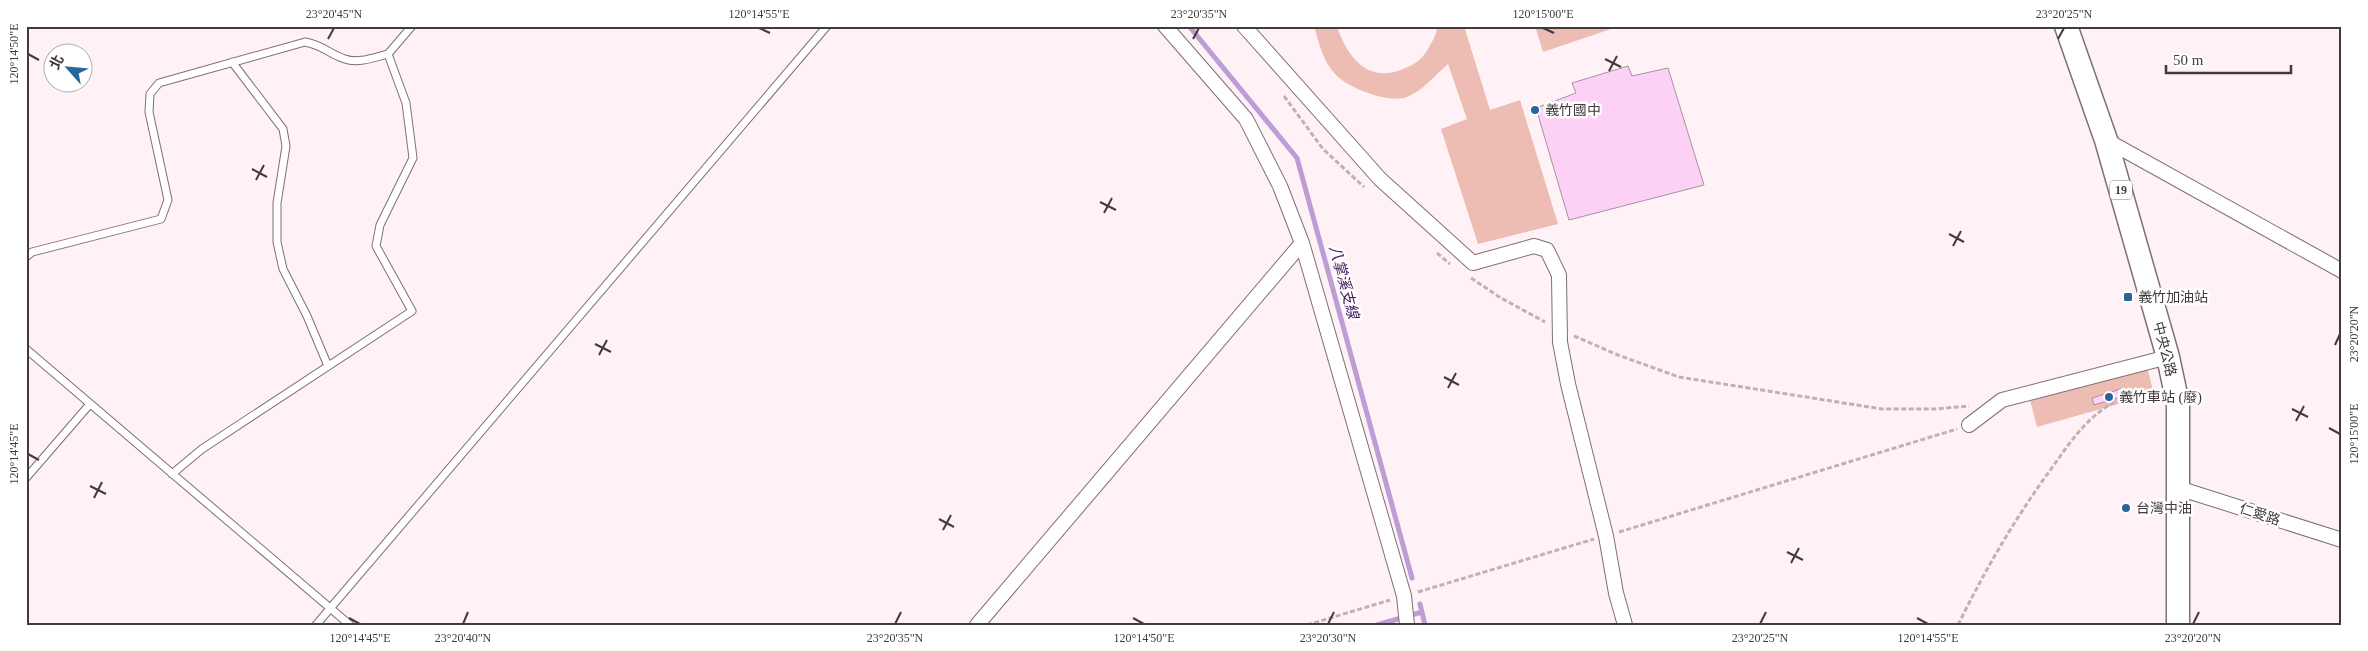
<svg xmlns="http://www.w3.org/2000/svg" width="2368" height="651" font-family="'Times New Roman','Noto Sans TC',serif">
<rect width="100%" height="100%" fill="#fef2f7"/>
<!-- green -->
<path fill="#edbdb3" d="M1314 26H1337C1347 57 1368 84 1403 69 1414 65 1424 58 1429 47 1433 40 1437 34 1437 26H1464L1490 110 1520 100 1558 224 1478 244 1441 129 1467 119 1448 64C1434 76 1425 89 1407 97 1390 104 1348 88 1336 75 1323 62 1319 43 1314 26Z
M1535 26H1617V27L1543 52Z
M2147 367 2154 394 2037 427 2030 400Z"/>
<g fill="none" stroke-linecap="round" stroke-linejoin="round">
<!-- stream -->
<path stroke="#be9dd7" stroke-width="5" d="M1189 26 1297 158 1412 578
M1420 604 1425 625
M1377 625 1422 612"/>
</g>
<!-- building -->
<path fill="#fdd0f6" stroke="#a394a1" d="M1628 66 1632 76 1668 68 1704 185 1569 220 1536 108 1576 93 1572 83Z
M2124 388 2127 395 2094 405 2092 398Z"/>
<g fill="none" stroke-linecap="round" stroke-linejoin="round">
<defs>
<path id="service" d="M232 62 283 129 286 146 277 203V242L283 269 307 316 328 366
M26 257 32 252 161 219 168 200 149 112 150 94 159 83 305 42C323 45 329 54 345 59 358 64 375 57 388 54
M26 349 350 625
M172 474 202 449 412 311 376 246 380 225 413 158 406 103 388 54 412 26
M26 478 90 404
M316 625 827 26"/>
<path id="minor" d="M1165 26 1246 119 1280 186 1302 243 1404 596 1407 625
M1244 26 1380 179 1473 263 1534 246 1547 250 1559 275 1560 342 1568 384 1606 536 1616 593 1625 625
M2106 140 2342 271
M1969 425 2002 400 2168 357
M2178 488 2342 540
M977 625 1302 243"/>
<path id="primary" d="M2066 26 2106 140 2168 357 2178 404V625"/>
</defs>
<!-- service casing -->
<use href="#service" stroke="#806e76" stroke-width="9"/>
<!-- minor casing -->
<use href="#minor" stroke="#806e76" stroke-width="16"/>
<!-- primary casing -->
<use href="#primary" stroke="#806e76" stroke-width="25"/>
<!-- path -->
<path stroke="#bdb2b6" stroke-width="3" stroke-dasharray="5 2.5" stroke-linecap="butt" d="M1284 96 1323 149 1364 187
M1437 253 1450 264
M1471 278 1501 298 1545 322
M1574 336 1618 355 1679 377 1882 409H1935L1969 406
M1619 532 1957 429
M1418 592 1594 539
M1307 625 1390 600
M1958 625C1986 568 2017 515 2054 465 2070 442 2087 418 2111 404 2123 397 2142 396 2155 392L2154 389"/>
<!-- service -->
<use href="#service" stroke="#fff" stroke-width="7"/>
<!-- minor -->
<use href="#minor" stroke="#fff" stroke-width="14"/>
<!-- primary -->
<use href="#primary" stroke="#fff" stroke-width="22"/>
</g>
<!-- ticks -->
<path fill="none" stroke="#423a3d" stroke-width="2" d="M759 28 770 33M1543 28 1554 33M328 39 334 28M1193 39 1199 28M2058 39 2064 28M28 54 39 60M1605 59 1621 67M1609 71 1617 56M252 169 267 177M256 180 264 165M1100 202 1116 210M1104 213 1112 198M1949 234 1964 242M1953 246 1961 231M595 344 611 352M2335 345 2340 334M599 355 607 340M1444 377 1459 385M1448 388 1456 373M2292 409 2308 417M2296 421 2304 406M2329 428 2340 434M28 454 39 460M90 486 106 494M94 498 102 482M939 519 954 527M943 530 951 515M1787 552 1803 560M1791 563 1799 548M349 618 360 624M1133 618 1144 624M1917 618 1928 624M463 624 468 612M895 624 901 612M1328 624 1334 612M1760 624 1766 612M2193 624 2199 612"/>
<!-- markers -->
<g fill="#29659d" stroke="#fff" stroke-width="2">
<circle cx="1535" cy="110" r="5"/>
<rect x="2123" y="292" width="10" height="10" rx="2.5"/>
<circle cx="2109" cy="397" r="5"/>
<circle cx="2126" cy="508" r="5"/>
</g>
<g text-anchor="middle" stroke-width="5" stroke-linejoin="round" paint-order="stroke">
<!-- shield labels -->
<rect fill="#fff" stroke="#7b7577" stroke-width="1" x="2110" y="180.5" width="22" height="19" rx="4"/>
<g font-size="12" font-weight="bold" fill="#423a3d">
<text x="2121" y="194">19</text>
</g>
<!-- poi labels -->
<g font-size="14" fill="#423a3d" stroke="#fff" text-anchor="start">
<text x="1545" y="115">義竹國中</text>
<text x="2138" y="302">義竹加油站</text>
<text x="2119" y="402">義竹車站 (廢)</text>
<text x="2136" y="513">台灣中油</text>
</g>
<!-- street labels -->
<g font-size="14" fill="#423a3d" stroke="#fff">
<text transform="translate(2165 349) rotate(76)" y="5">中央公路</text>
<text transform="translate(2260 514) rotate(18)" y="5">仁愛路</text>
</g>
<!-- water labels -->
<g font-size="15" font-style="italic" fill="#43185c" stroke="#fff">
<text transform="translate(1344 282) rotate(75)" y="5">八掌溪支線</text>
</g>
</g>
<!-- border -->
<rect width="2368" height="651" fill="none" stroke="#ffffff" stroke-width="55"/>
<!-- north arrow -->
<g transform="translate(68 68) rotate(297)"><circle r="24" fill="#ffffff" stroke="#b3b0b1"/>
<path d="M0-4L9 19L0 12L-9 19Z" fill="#29659d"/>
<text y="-8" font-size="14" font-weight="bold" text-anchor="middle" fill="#423a3d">北</text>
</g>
<!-- scale -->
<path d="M2166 65v8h125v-8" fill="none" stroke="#423a3d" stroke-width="2.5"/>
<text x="2173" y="65" font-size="15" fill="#423a3d" stroke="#ffffff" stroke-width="4" paint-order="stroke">50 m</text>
<rect x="28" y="28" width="2312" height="596" fill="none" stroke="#423a3d" stroke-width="2"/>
<g font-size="12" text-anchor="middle" fill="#423a3d">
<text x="334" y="18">23°20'45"N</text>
<text x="759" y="18">120°14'55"E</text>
<text x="1199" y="18">23°20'35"N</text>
<text x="1543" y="18">120°15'00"E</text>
<text x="2064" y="18">23°20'25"N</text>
<text transform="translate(14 54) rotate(-90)" y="4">120°14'50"E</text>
<text transform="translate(2354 334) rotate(-90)" y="4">23°20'20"N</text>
<text transform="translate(2354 434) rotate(-90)" y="4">120°15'00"E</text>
<text transform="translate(14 454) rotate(-90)" y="4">120°14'45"E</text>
<text x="360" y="642">120°14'45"E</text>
<text x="463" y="642">23°20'40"N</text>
<text x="895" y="642">23°20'35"N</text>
<text x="1144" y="642">120°14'50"E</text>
<text x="1328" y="642">23°20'30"N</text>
<text x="1760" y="642">23°20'25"N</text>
<text x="1928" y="642">120°14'55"E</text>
<text x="2193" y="642">23°20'20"N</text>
</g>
</svg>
